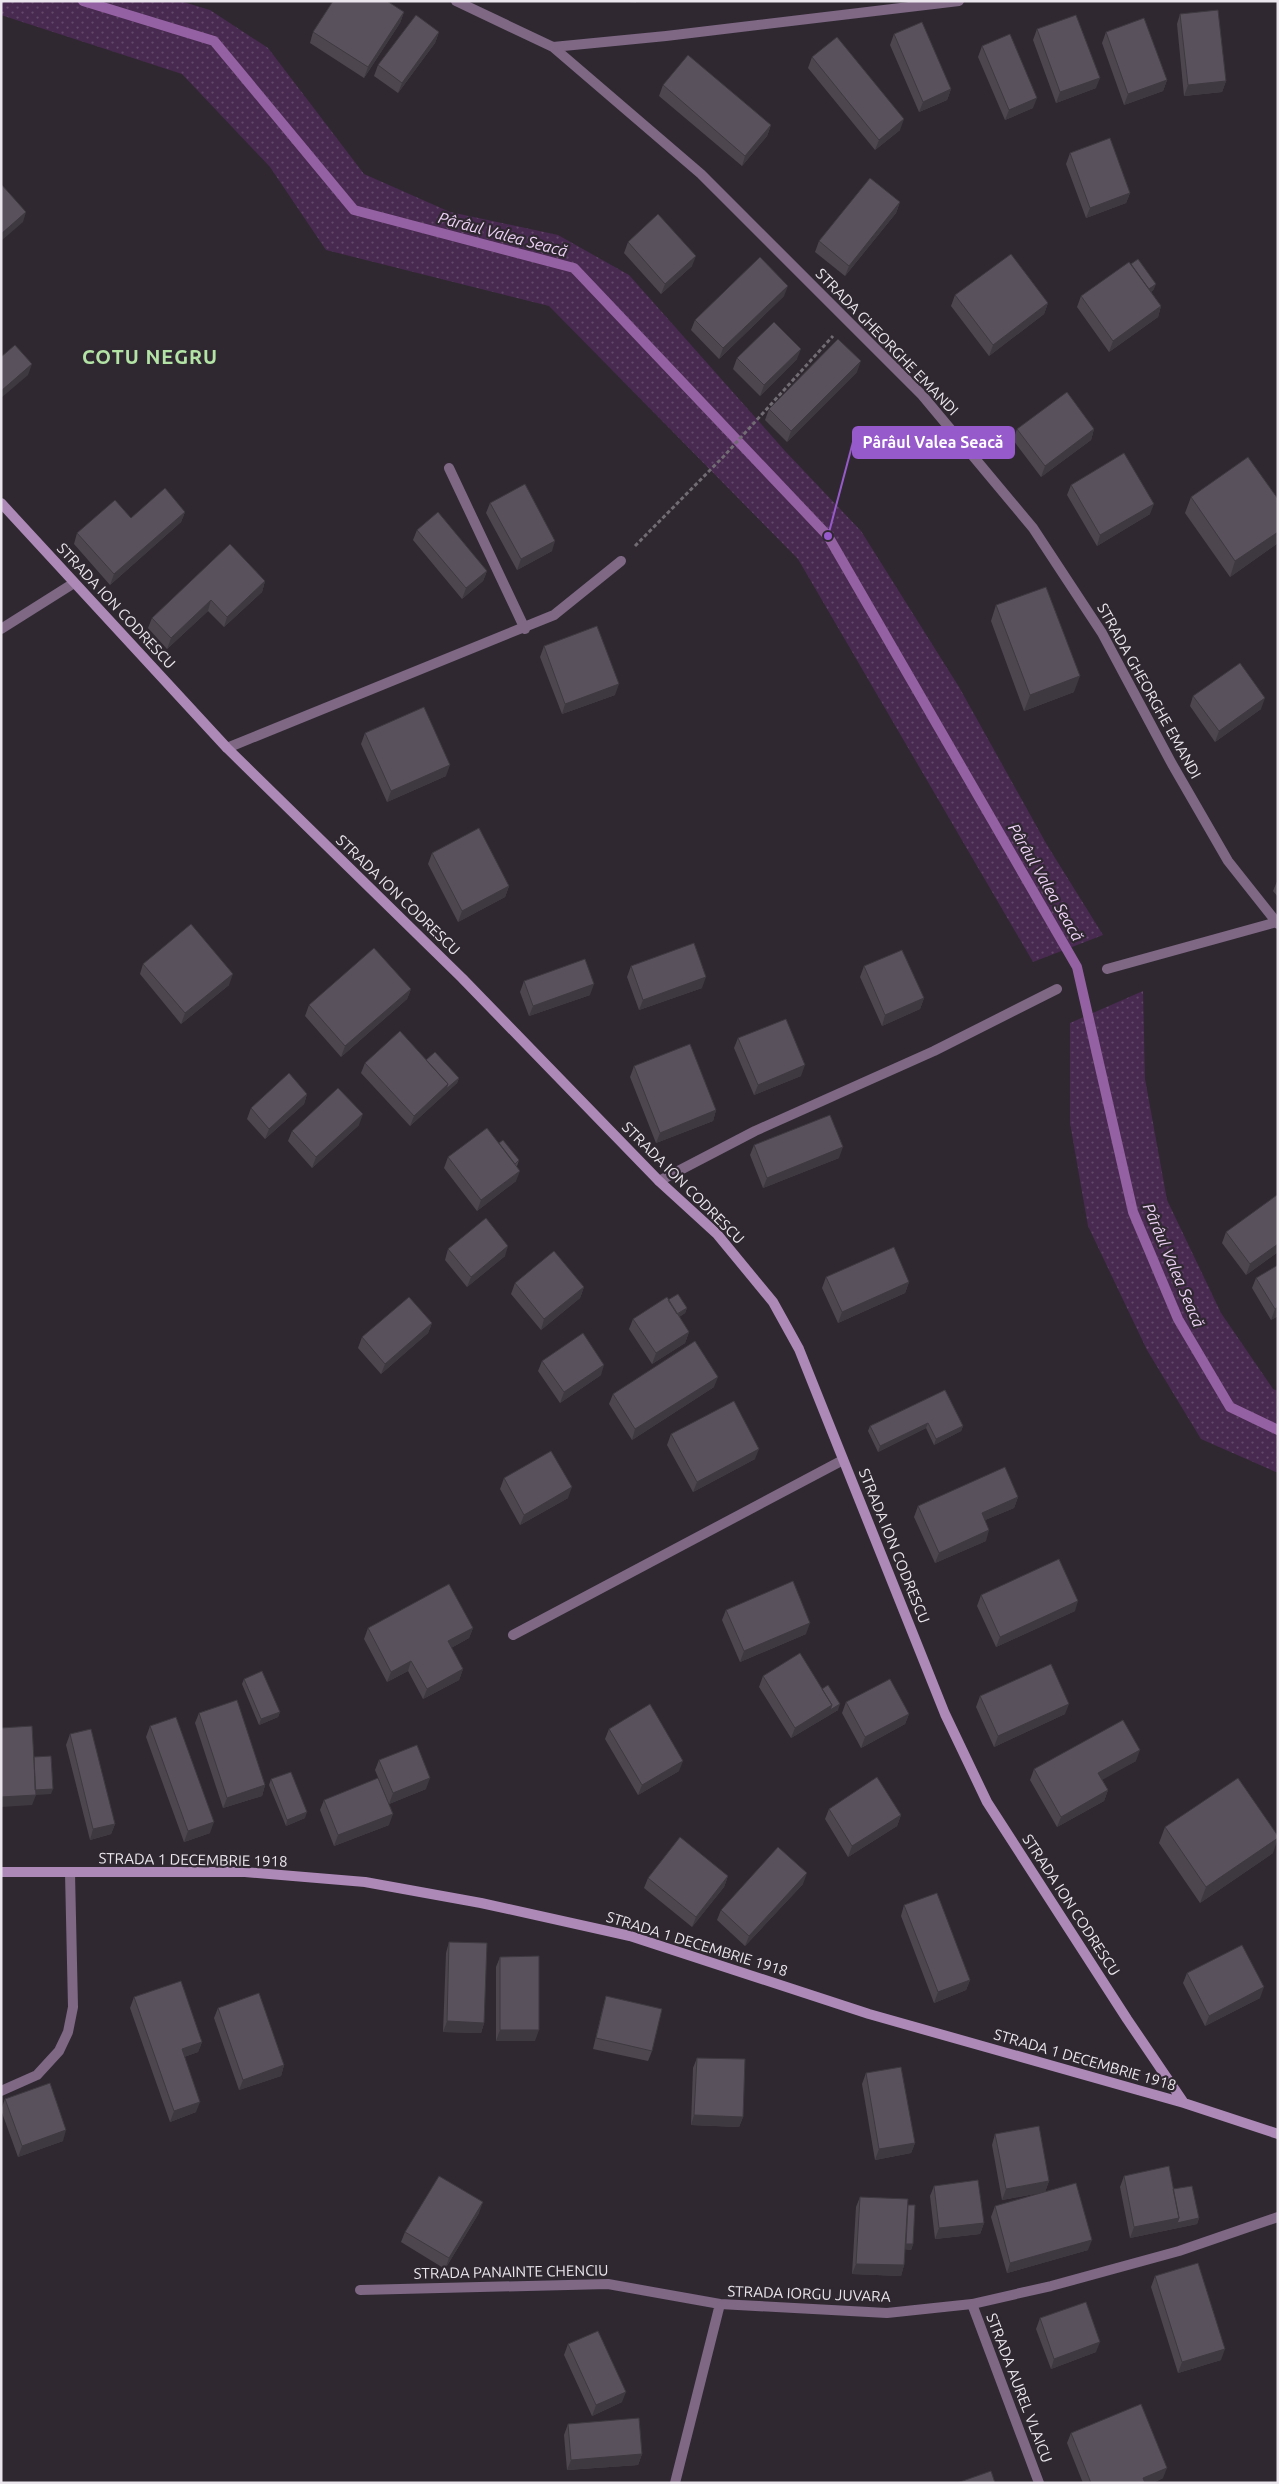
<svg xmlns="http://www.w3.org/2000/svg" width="1279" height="2484" font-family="Ubuntu,sans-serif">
<defs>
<pattern id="grass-dots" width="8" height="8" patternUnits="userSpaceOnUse" patternTransform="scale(1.25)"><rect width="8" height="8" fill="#482950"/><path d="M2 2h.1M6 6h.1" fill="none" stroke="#63486a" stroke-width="1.8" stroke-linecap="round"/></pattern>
</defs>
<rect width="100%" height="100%" fill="#2f2831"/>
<!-- grass -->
<path fill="url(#grass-dots)" d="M1 1H180L210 10 268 48 364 174 450 212 558 235 629 275 785 451 861 531 959 687 1047 845 1103 935 1033 962 798 559 549 306 326 250 270 167 182 74 1 15Z
M1143 991 1145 1079 1167 1200 1221 1313 1273 1389 1278 1391V1473L1201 1439 1147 1350 1088 1226 1070 1123V1023Z"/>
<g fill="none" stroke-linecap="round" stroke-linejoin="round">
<!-- stream -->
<path stroke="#9461a2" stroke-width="10" d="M83 1 214 41 354 210 574 268 828 536 1077 967 1133 1212 1178 1319 1230 1407 1278 1430"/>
<!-- path -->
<path stroke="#716b73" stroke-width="3" stroke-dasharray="4 2.5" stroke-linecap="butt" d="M635 546 724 456 833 336"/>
<!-- minor -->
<path stroke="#7e6884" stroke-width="10" d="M456 1 553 47 701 174 922 395 1033 528 1102 633 1172 764 1228 861 1278 924
M553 47 666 36 959 1
M449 468 525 629
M1 629 74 583
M227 748 554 615 621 561
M1107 969 1277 922
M659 1181 755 1131 934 1051 1057 989
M513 1635 843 1460
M1 2091 37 2075 59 2051 68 2032 73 2007 70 1873
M360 2290 608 2284 720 2304 887 2313 972 2304 1051 2286 1179 2251 1278 2217
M972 2304 1039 2483
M675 2483 720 2304"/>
<!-- secondary -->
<path stroke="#ad89b7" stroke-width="10" d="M1 503 227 748 462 978 659 1181 717 1234 773 1302 799 1349 945 1714 987 1802 1127 2019 1184 2103
M1 1872H245L365 1882 481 1903 630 1936 869 2014 1184 2103 1278 2134"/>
</g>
<!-- wall -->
<path fill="#4d464f" d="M404 12 400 23 364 78 310 43 313 32Z
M1180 14 1226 81 1222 92 1184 96 1177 24Z
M1037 29 1096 88 1056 103 1033 40Z
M439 32 435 43 398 93 374 76 378 65Z
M1106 32 1167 80 1163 91 1124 105 1102 43Z
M894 34 951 89 947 100 919 112 890 45Z
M982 46 1033 108 1005 120 978 57Z
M812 57 900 130 875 150 808 68Z
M663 85 771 125 767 136 742 166 659 96Z
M1070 153 1130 193 1126 203 1086 218 1066 164Z
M900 202 896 213 845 276 815 252 819 241Z
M628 242 692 266 661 294 624 253Z
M1154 289 1151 292 1161 306 1158 317 1109 352 1077 307 1081 296Z
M955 295 1048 303 1044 314 989 356 951 306Z
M784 296 719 359 691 330 695 320Z
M737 358 797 359 760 396 733 369Z
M857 372 787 442 765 420 769 409Z
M1017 429H1094L1091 440 1041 477 1013 440Z
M1071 485 1150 514 1097 546 1067 495Z
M1191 497 1278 499V543L1230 577 1185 513Z
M490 503 552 551 517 570 486 513Z
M185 512 181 522 110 585 74 544 77 533 131 518Z
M417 530 487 571 483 581 462 599 413 540Z
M265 581 262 592 224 627 208 611 167 649 148 628 152 618Z
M996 605 1074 692 1024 711 991 621Z
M544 646 615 695 562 714 540 657Z
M1193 696 1261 709 1215 742 1190 706Z
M365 733 446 776 387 802 361 744Z
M432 853 509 886 505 897 458 922 428 864Z
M1278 879V897L1273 891Z
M143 964 229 985 181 1024 140 974Z
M631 966 702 988 639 1010 627 977Z
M864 966 924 998 920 1009 882 1026 860 977Z
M524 981 590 995 529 1016 520 992Z
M411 989 407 999 341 1057 305 1016 309 1005Z
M738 1038 801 1076 754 1095 734 1048Z
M426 1060 459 1078 457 1083 410 1126 361 1073 365 1063Z
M634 1066 716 1110 713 1121 656 1143 630 1077Z
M307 1094 304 1104 265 1139 247 1119 251 1108Z
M359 1125 312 1168 288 1141 292 1131Z
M499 1143 519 1160 517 1166 516 1181 477 1211 444 1168 448 1157Z
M754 1145 839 1158 763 1188 750 1155Z
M1278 1196V1252L1246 1275 1222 1243 1226 1232Z
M448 1249 505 1256 467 1287 445 1260Z
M1278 1265V1316L1271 1320 1252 1288 1256 1278Z
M826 1277 909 1282 905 1293 838 1323 822 1288Z
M515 1283 584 1287 580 1298 541 1330 511 1294Z
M668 1300 687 1308 685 1313 679 1317 689 1332 685 1343 652 1364 629 1329 633 1319Z
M432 1323 428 1333 381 1374 358 1348 362 1337Z
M542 1361 601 1375 560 1403 538 1371Z
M714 1387 632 1440 609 1404 613 1394Z
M945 1390 963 1426 961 1431 934 1445 926 1428 878 1452 868 1431 870 1426Z
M671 1434 755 1459 693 1492 667 1445Z
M504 1478 568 1498 520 1525 500 1489Z
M1018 1497 1014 1508 985 1520 986 1541 935 1563 914 1517 918 1506Z
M981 1595 1075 1611 996 1647 977 1606Z
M726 1610 806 1634 740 1662 722 1620Z
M368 1628H473L469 1638 451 1648 463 1669 459 1680 423 1699 408 1671 387 1682 364 1639Z
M763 1676 822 1689 838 1710 791 1738 759 1687Z
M244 1679 280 1712 278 1717 259 1725 242 1684Z
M980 1696 1065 1714 994 1747 976 1707Z
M846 1702 909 1714 905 1724 861 1748 842 1713Z
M199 1713 265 1785 262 1796 223 1808 195 1723Z
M150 1726 210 1833 184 1842 146 1737Z
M609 1729 679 1771 638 1795 605 1739Z
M70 1734 115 1824 111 1834 90 1840 66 1745Z
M379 1760 426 1789 389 1804 375 1770Z
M1136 1761 1102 1779 1108 1790 1104 1801 1057 1827 1030 1780 1034 1769Z
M271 1779 305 1818 286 1826 269 1785Z
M324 1800 389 1825 334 1846 320 1810Z
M829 1809 901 1815 897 1826 848 1857 825 1819Z
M1165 1827 1273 1853 1200 1903 1159 1843Z
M728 1876 724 1887 692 1927 644 1888 648 1878Z
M803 1884 745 1946 717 1920 721 1910Z
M904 1905 970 1980 966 1990 934 2003 901 1916Z
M449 1942 484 2023 481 2033 443 2032 446 1953Z
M500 1957 535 2041H496V1967Z
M1187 1973 1260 1998 1205 2026 1183 1983Z
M606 1996 652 2051 648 2061 593 2049 603 2007Z
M134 1997 202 2042 198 2052 184 2057 196 2112 170 2122 130 2008Z
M218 2008 284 2065 281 2076 239 2090 214 2018Z
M697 2058 743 2117 739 2127 691 2125 693 2068Z
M866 2073 915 2143 911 2153 875 2160 862 2084Z
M5 2099 63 2141 18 2157 1 2110Z
M995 2134 1049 2181 1045 2192 1002 2200 992 2145Z
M1124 2176 1173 2189 1199 2218 1197 2224 1130 2238 1120 2187Z
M934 2186 984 2223 980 2234 935 2239 930 2196Z
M860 2197 908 2205 913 2244 911 2250 905 2249 904 2265 901 2276 852 2274 856 2207Z
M995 2206 1088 2250 1007 2273 991 2217Z
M479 2213 445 2269 401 2242 405 2232Z
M1155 2276 1221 2360 1178 2373 1151 2287Z
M1040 2318 1096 2352 1051 2369 1036 2329Z
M568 2344 622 2402 592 2416 564 2355Z
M568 2424 642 2454 638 2465 567 2470 564 2435Z
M1071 2433 1163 2478 1153 2483H1083L1067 2443Z"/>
<!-- shaded-wall -->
<path fill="#3e3940" d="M621 1H636V3Z
M404 12 400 23 364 78 368 67Z
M439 32 435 43 398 93 402 83Z
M1100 78 1096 88 1056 103 1060 92Z
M1167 80 1163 91 1124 105 1128 94Z
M1226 81 1222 92 1184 96 1188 85Z
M951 89 947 100 919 112 923 102Z
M1037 98 1033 108 1005 120 1009 110Z
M904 119 900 130 875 150 879 140Z
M771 125 767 136 742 166 745 156Z
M1130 193 1126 203 1086 218 1090 208Z
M900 202 896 213 845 276 849 266Z
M26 212 23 222 1 241V234Z
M696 256 692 266 661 294 665 284Z
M1156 284 1154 289 1143 297 1145 292Z
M788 286 784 296 719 359 723 348Z
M1048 303 1044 314 989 356 993 345Z
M1161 306 1158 317 1109 352 1113 341Z
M801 349 797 359 760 396 764 385Z
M861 361 857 372 787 442 791 431Z
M32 364 28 375 1 398V391Z
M1094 429 1091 440 1041 477 1045 466Z
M1154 504 1150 514 1097 546 1100 535Z
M185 512 181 522 110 585 114 574Z
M1278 532V543L1230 577 1235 561Z
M555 541 552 551 517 570 521 559Z
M487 571 483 581 462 599 466 588Z
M265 581 262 592 224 627 227 617Z
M211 600 208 611 167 649 171 638Z
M1080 676 1074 692 1024 711 1030 695Z
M619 684 615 695 562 714 565 704Z
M1265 698 1261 709 1215 742 1219 731Z
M450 765 446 776 387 802 391 791Z
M509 886 505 897 458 922 462 911Z
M233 974 229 985 181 1024 185 1013Z
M706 977 702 988 639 1010 643 1000Z
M594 984 590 995 529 1016 533 1006Z
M411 989 407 999 341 1057 345 1046Z
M924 998 920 1009 882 1026 885 1015Z
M805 1065 801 1076 754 1095 758 1085Z
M459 1078 457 1083 410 1126 414 1116 448 1084Z
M307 1094 304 1104 265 1139 269 1129Z
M716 1110 713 1121 656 1143 660 1133Z
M363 1114 359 1125 312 1168 316 1157Z
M843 1147 839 1158 763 1188 767 1178Z
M520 1171 516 1181 477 1211 481 1200Z
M1278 1244V1252L1246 1275 1250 1264Z
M508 1246 505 1256 467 1287 471 1277Z
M909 1282 905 1293 838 1323 842 1312Z
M584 1287 580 1298 541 1330 544 1319Z
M1278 1307V1316L1271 1320 1275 1309Z
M687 1308 685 1313 672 1322 674 1317Z
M432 1323 428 1333 381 1374 385 1364Z
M689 1332 685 1343 652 1364 656 1353Z
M604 1365 601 1375 560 1403 564 1392Z
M718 1377 714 1387 632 1440 635 1429Z
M928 1423 926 1428 878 1452 880 1446Z
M963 1426 961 1431 934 1445 936 1439Z
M759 1449 755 1459 693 1492 697 1482Z
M572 1487 568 1498 520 1525 524 1515Z
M1018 1497 1014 1508 978 1523 982 1513Z
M989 1530 986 1541 935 1563 939 1553Z
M1078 1601 1075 1611 996 1647 1000 1637Z
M810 1623 806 1634 740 1662 744 1651Z
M473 1628 469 1638 444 1652 448 1641Z
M411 1661 408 1671 387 1682 391 1672Z
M463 1669 459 1680 423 1699 427 1689Z
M840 1704 838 1710 791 1738 795 1728 832 1705Z
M1069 1704 1065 1714 994 1747 998 1736Z
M280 1712 278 1717 259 1725 261 1719Z
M909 1714 905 1724 861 1748 865 1737Z
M1140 1750 1136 1761 1095 1784 1098 1773Z
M683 1761 679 1771 638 1795 642 1785Z
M430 1778 426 1789 389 1804 393 1793Z
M265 1785 262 1796 223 1808 227 1798Z
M53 1789 51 1794 36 1795 32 1805 1 1807V1797L33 1790Z
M1108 1790 1104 1801 1057 1827 1061 1817Z
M307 1812 305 1818 286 1826 287 1820Z
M393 1814 389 1825 334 1846 338 1835Z
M901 1815 897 1826 848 1857 852 1846Z
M214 1822 210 1833 184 1842 188 1831Z
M115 1824 111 1834 90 1840 93 1829Z
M1278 1838 1273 1853 1200 1903 1206 1887Z
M807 1873 803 1884 745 1946 749 1936Z
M728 1876 724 1887 692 1927 696 1917Z
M970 1980 966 1990 934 2003 938 1992Z
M1264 1987 1260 1998 1205 2026 1209 2016Z
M447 2021 484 2023 481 2033 443 2032Z
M500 2030H539L535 2041H496Z
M202 2042 198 2052 178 2059 182 2049Z
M284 2065 281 2076 239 2090 243 2080Z
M200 2102 196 2112 170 2122 174 2111Z
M694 2115 743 2117 739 2127 691 2125Z
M66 2130 63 2141 18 2157 22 2146Z
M915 2143 911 2153 875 2160 879 2149Z
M1049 2181 1045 2192 1002 2200 1006 2189Z
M483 2202 479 2213 445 2269 449 2258Z
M1179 2218H1199L1197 2224 1130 2238 1134 2227Z
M984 2223 980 2234 935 2239 939 2228Z
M1092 2240 1088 2250 1007 2273 1010 2263Z
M904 2244H913L911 2250 902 2249Z
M856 2264 904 2265 901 2276 852 2274Z
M1100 2342 1096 2352 1051 2369 1054 2359Z
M1225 2349 1221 2360 1178 2373 1182 2362Z
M626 2392 622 2402 592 2416 596 2405Z
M642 2454 638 2465 567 2470 571 2460Z
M1167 2468 1163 2478 1153 2483H1141L1143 2478Z"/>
<!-- building -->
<path fill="#59515c" stroke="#3e3940" d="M333 1H387L404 12 368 67 313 32Z
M1218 10 1226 81 1188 85 1180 14Z
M416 15 439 32 402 83 378 65Z
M1076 15 1100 78 1060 92 1037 29Z
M1144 18 1167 80 1128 94 1106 32Z
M922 22 951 89 923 102 894 34Z
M1010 34 1037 98 1009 110 982 46Z
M837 37 904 119 879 140 812 57Z
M688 55 771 125 745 156 663 85Z
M1110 138 1130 193 1090 208 1070 153Z
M870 178 900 202 849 266 819 241Z
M1 184 26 212 1 234Z
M658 214 696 256 665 284 628 242Z
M1011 254 1048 303 993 345 955 295Z
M760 257 788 286 723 348 695 320Z
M1138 259 1156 284 1149 289 1131 264Z
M1129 262 1161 306 1113 341 1081 296Z
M774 322 801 349 764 385 737 358Z
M838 339 861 361 791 431 769 409Z
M15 345 32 364 1 391V357Z
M1067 392 1094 429 1045 466 1017 429Z
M1124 453 1154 504 1100 535 1071 485Z
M1248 457 1278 499V532L1235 561 1191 497Z
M525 484 555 541 521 559 490 503Z
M165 488 185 512 114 574 77 533 115 500 131 518Z
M438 512 487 571 466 588 417 530Z
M230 544 265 581 227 617 211 600 171 638 152 618Z
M1046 587 1080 676 1030 695 996 605Z
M597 626 619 684 565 704 544 646Z
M1240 663 1265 698 1219 731 1193 696Z
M424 707 450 765 391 791 365 733Z
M479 828 509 886 462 911 432 853Z
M191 924 233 974 185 1013 143 964Z
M694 943 706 977 643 1000 631 966Z
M374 948 411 989 345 1046 309 1005Z
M902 950 924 998 885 1015 864 966Z
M585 959 594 984 533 1006 524 981Z
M786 1019 805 1065 758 1085 738 1038Z
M400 1031 448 1084 414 1116 365 1063Z
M690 1044 716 1110 660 1133 634 1066Z
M435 1052 459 1078 446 1089 448 1084 426 1060Z
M289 1073 307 1094 269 1129 251 1108Z
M338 1088 363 1114 316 1157 292 1131Z
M830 1115 843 1147 767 1178 754 1145Z
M487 1128 520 1171 481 1200 448 1157Z
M503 1140 519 1160 515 1164 499 1143Z
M1277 1195 1278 1196V1244L1250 1264 1226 1232Z
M486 1218 508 1246 471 1277 448 1249Z
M894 1247 909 1282 842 1312 826 1277Z
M554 1251 584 1287 544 1319 515 1283Z
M1278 1265V1307L1275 1309 1256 1278Z
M678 1294 687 1308 677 1314 668 1300Z
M409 1297 432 1323 385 1364 362 1337Z
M667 1297 689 1332 656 1353 633 1319Z
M583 1333 604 1365 564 1392 542 1361Z
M695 1341 718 1377 635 1429 613 1394Z
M945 1390 963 1426 936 1439 928 1423 880 1446 870 1426Z
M734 1401 759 1449 697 1482 671 1434Z
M551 1451 572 1487 524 1515 504 1478Z
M1005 1467 1018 1497 982 1513 989 1530 939 1553 918 1506Z
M1059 1559 1078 1601 1000 1637 981 1595Z
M793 1581 810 1623 744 1651 726 1610Z
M449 1584 473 1628 448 1641 463 1669 427 1689 411 1661 391 1672 368 1628Z
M800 1653 832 1705 795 1728 763 1676Z
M1051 1664 1069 1704 998 1736 980 1696Z
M262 1671 280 1712 261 1719 244 1679Z
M890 1679 909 1714 865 1737 846 1702Z
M828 1685 840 1704 830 1710 832 1705 822 1689Z
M237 1700 265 1785 227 1798 199 1713Z
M650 1704 683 1761 642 1785 609 1729Z
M176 1717 214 1822 188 1831 150 1726Z
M1123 1720 1140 1750 1098 1773 1108 1790 1061 1817 1034 1769Z
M32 1726 36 1795 1 1797V1728Z
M91 1729 115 1824 93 1829 70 1734Z
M417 1745 430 1778 393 1793 379 1760Z
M51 1756 53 1789 35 1790 34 1757Z
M291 1772 307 1812 287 1820 271 1779Z
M877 1777 901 1815 852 1846 829 1809Z
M378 1778 393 1814 338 1835 324 1800Z
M1238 1778 1278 1836V1838L1206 1887 1165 1827Z
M680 1837 728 1876 696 1917 648 1878Z
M778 1847 807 1873 749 1936 721 1910Z
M937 1893 970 1980 938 1992 904 1905Z
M449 1942 487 1943 484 2023 447 2021Z
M1242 1945 1264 1987 1209 2016 1187 1973Z
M539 1956V2030H500V1957Z
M181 1981 202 2042 182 2049 200 2102 174 2111 134 1997Z
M259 1993 284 2065 243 2080 218 2008Z
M606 1996 662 2009 652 2051 596 2038Z
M697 2058 745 2059 743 2117 694 2115Z
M901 2067 915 2143 879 2149 866 2073Z
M50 2083 66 2130 22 2146 5 2099Z
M1039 2126 1049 2181 1006 2189 995 2134Z
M1169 2166 1179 2218 1134 2227 1124 2176Z
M439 2176 483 2202 449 2258 405 2232Z
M978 2180 984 2223 939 2228 934 2186Z
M1076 2183 1092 2240 1010 2263 995 2206Z
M1192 2186 1199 2218 1177 2223 1179 2218 1173 2189Z
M860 2197 908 2199 904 2265 856 2264Z
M908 2205H915L913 2244H906Z
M1198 2263 1225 2349 1182 2362 1155 2276Z
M1086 2302 1100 2342 1054 2359 1040 2318Z
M598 2331 626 2392 596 2405 568 2344Z
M1141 2404 1167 2468 1143 2478 1145 2483H1091L1071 2433Z
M639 2418 642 2454 571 2460 568 2424Z
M991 2471 995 2483H957Z"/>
<g text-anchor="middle" stroke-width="4.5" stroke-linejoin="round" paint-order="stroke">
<!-- street labels -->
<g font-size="15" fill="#ebe6ed" stroke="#2f2831">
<text transform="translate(887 342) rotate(46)" y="5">STRADA GHEORGHE EMANDI</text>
<text transform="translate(116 606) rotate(47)" y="5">STRADA ION CODRESCU</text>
<text transform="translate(1149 691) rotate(61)" y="5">STRADA GHEORGHE EMANDI</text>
<text transform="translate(398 895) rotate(44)" y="5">STRADA ION CODRESCU</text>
<text transform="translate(683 1183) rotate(45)" y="5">STRADA ION CODRESCU</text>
<text transform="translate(894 1546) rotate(68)" y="5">STRADA ION CODRESCU</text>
<text transform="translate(193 1860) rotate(1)" y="5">STRADA 1 DECEMBRIE 1918</text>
<text transform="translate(1071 1905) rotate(57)" y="5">STRADA ION CODRESCU</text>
<text transform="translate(697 1944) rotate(17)" y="5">STRADA 1 DECEMBRIE 1918</text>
<text transform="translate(1085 2060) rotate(16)" y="5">STRADA 1 DECEMBRIE 1918</text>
<text transform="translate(511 2272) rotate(-1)" y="5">STRADA PANAINTE CHENCIU</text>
<text transform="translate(809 2294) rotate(2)" y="5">STRADA IORGU JUVARA</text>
<text transform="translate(1019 2388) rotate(69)" y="5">STRADA AUREL VLAICU</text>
</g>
<!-- water labels -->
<g font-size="16" font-style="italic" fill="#efd3f7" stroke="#2f2831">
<text transform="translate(503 234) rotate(15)" y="6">Pârâul Valea Seacă</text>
<text transform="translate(1046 882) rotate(60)" y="6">Pârâul Valea Seacă</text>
<text transform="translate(1174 1265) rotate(67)" y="6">Pârâul Valea Seacă</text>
</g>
<!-- district labels -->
<g font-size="20" font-weight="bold" letter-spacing="1" fill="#b3e4a5" stroke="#2f2831">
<text x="150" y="364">COTU NEGRU</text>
</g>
</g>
<!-- callouts -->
<path fill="none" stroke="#975aca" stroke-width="2" d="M828 536L853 442"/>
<circle fill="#975aca" stroke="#2f2831" stroke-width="2" cx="828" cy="536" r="5"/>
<rect fill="#975aca" stroke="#975aca" stroke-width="2" x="853" y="427" width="161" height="31" rx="5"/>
<g font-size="16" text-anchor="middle" font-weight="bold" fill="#fff">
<text x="933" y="448">Pârâul Valea Seacă</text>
</g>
<!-- border -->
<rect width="1279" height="2484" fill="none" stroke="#ebe6ed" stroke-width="5"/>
</svg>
